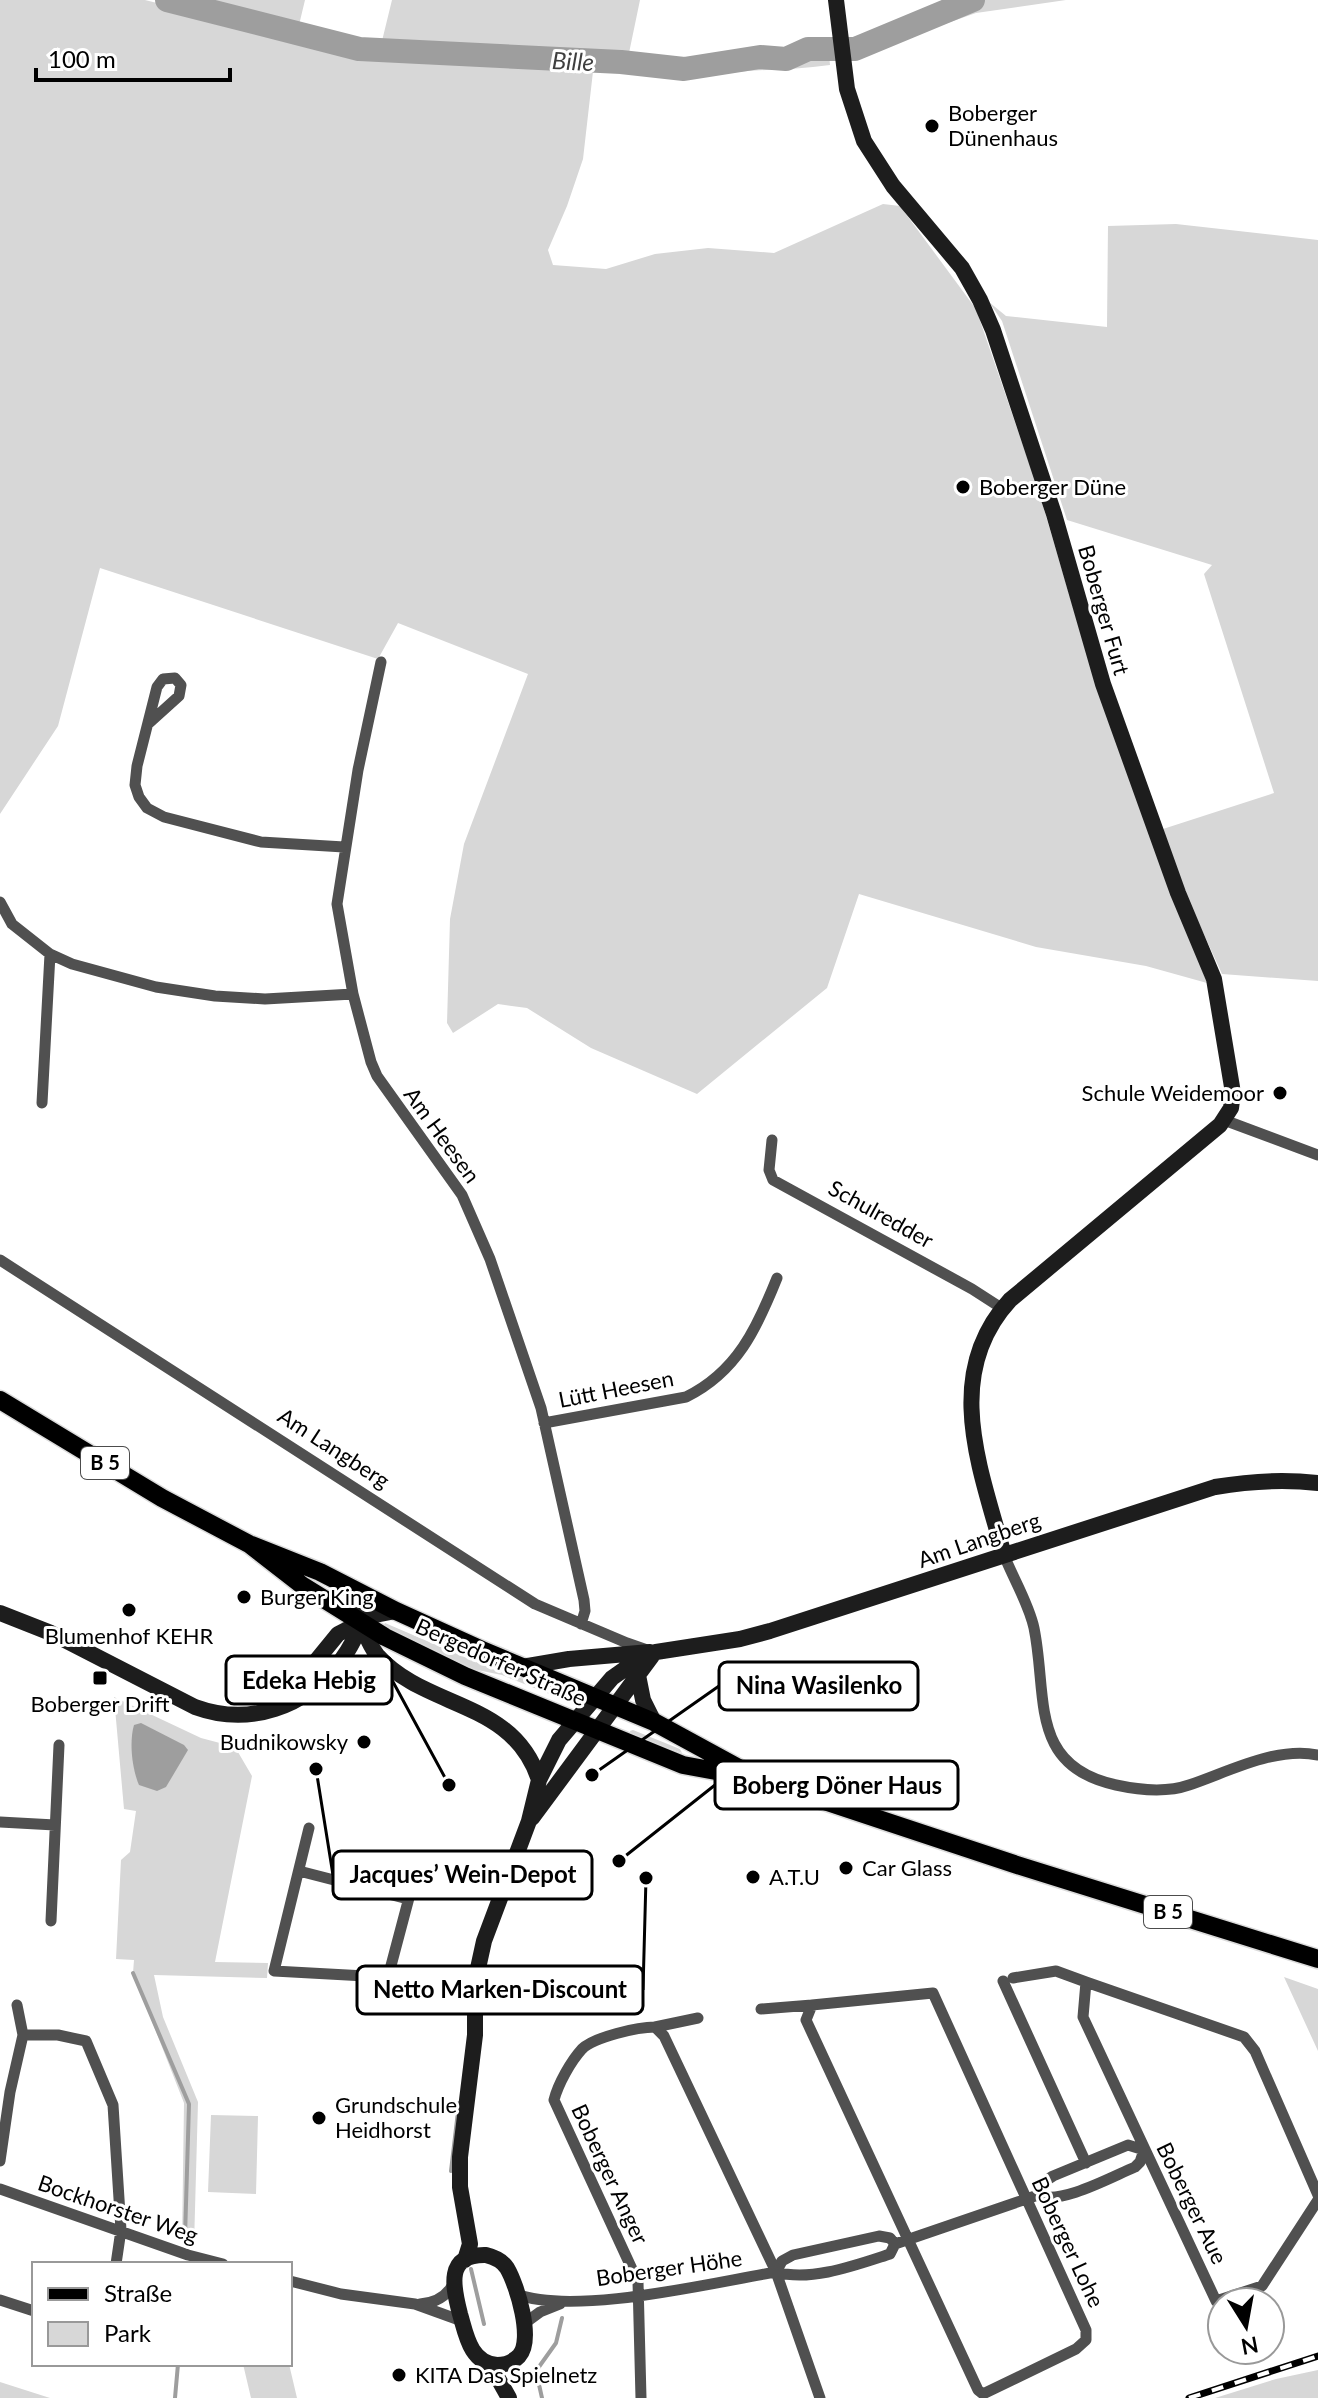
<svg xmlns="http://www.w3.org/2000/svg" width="1318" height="2398" font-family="Lato,sans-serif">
<rect width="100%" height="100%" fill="#fff"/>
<!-- green -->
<path fill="#d7d7d7" d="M0 0H145L357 53 456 57 549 54 457 53 381 45 392 0H640L629 53 595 54 583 159 567 206 548 250 553 265 606 269 655 254 708 248 774 253 883 204 900 206 976 309 1038 489 1096 685 1207 983 1146 966 1036 947 859 894 827 988 697 1094 591 1048 527 1008 498 1004 453 1033 447 1023 450 919 464 844 528 674 398 623 378 659 100 568 58 726 0 814Z
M198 0H305L299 25Z
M960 0H1066L976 13 902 39 860 59 853 37 927 14Z
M829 54 830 65C790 71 750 68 710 76V71L790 64Z
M1176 224 1318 240V981L1222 974 1185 893 1163 829 1274 793 1204 574 1212 565 1067 520 1002 321 989 302 1006 316 1107 327 1108 226Z
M385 1623 497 1671 554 1688 552 1695 502 1675 472 1669 450 1660 383 1626Z
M114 1697 201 1738 235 1747 252 1776 215 1962 268 1963 267 1978 154 1975 163 2017 198 2102 194 2245 182 2241 184 2103 133 1973 134 1960 116 1959 121 1860 130 1852 136 1811 124 1809Z
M633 1730 680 1749 682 1753 631 1735 630 1731Z
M1284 1977 1318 1989V2051Z
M211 2115 258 2116 256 2194 208 2192Z
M243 2364H289L297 2398H251Z
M1318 2370V2398H1215L1276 2379Z
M0 2382 50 2398H0Z"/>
<!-- water -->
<path fill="#9e9e9e" d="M141 1723 184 1745 188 1750 166 1787 157 1791 139 1785C132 1769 129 1742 134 1725Z"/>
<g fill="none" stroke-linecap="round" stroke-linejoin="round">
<!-- stream -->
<path stroke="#9e9e9e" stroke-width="4" d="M133 1973 189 2104 185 2237
M451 2171 459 2103
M471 2269 484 2324
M175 2398 178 2364
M542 2398 536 2371 556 2343 562 2318"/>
<!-- river -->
<path stroke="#9e9e9e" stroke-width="24" d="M167 0 359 49 621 62 684 69 760 57 786 59 808 49H855L973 0"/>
<defs>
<path id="primary" d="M0 1400 162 1498 249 1544 320 1572 396 1611 482 1650 654 1722 744 1771
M249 1544 303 1586 385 1637 465 1676 683 1765 755 1778 1017 1865 1318 1959"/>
</defs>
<!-- primary casing -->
<use href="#primary" stroke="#dbdbdb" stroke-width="21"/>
<!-- street -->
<path stroke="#505050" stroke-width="11" d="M381 662 358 770 337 904 353 994 371 1062 377 1076 462 1195 490 1259 541 1408 584 1600 585 1611 581 1624
M148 724 179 696 181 685 175 678 163 679 157 687 137 766 135 785 139 797 147 808 164 817 261 842 344 847
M0 902 12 924 50 954 72 964 156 987 215 996 265 999 353 994
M42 1103 50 954
M1224 1120 1318 1155
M772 1140 769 1170 773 1180 972 1289 1003 1309
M0 1260 535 1604 627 1643 647 1650
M544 1423 686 1397C737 1372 757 1328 777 1278
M1004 1555C1013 1578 1029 1604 1034 1628 1048 1696 1028 1766 1116 1785 1139 1790 1166 1793 1189 1785 1228 1772 1276 1746 1318 1755
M0 1822 55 1825
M309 1828 274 1971 475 1982
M299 1871 408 1899
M51 1921 59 1745
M388 1977 419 1860
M1013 1978 1056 1971 1086 1982
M1003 1981 1086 2163
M933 1993 1086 2330V2340L1076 2349 983 2394 978 2390 806 2020 812 2005Z
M761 2009 812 2005
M655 2027 698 2018
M23 2035H58L86 2041 113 2105 121 2230 116 2264
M0 2161 10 2092 23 2035 17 2005
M0 2189 188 2255 223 2264
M1318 2195 1255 2051 1244 2037 1086 1982 1083 2017 1216 2301 1262 2286 1318 2200
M776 2272 782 2261 793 2255 879 2236 890 2238 895 2244 1038 2195C1061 2205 1111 2177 1135 2167L1140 2162 1144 2150 1128 2145 1053 2176 1039 2185 1038 2195
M290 2281 341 2294 415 2304 462 2321
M516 2294C575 2316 710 2283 776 2272 811 2282 856 2265 890 2254L895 2244
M0 2300 34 2311
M420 2304C433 2303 445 2298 452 2286
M525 2323 540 2312 560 2304
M641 2398 638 2282 554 2100C558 2084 571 2061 582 2049 594 2037 638 2027 655 2027L664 2036 776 2272 820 2398"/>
<!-- secondary -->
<path stroke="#1d1d1d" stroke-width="16" d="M836 0 847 89 864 141 893 186 962 268 980 300 993 330 1054 514 1103 684 1178 893 1214 979 1233 1093 1231 1108 1220 1125 1010 1300C941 1375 981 1470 1004 1555
M0 1613 51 1633 195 1707C250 1727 305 1707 340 1662 348 1651 357 1637 360 1623 362 1613 358 1602 356 1592
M360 1622C365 1633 370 1646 377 1655 426 1710 513 1699 539 1780
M522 1667 569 1659 650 1652
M638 1675 643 1700 654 1722
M280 1705 338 1634 375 1615 396 1611
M532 1818 652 1656
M486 2255C494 2257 502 2260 507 2268 517 2285 534 2340 519 2356 513 2362 505 2365 497 2365 470 2363 466 2334 460 2314 453 2287 445 2254 486 2255Z
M465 2260 470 2244 460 2187V2157L475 2035V1982L484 1941 529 1821 539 1780 559 1740 612 1678 629 1666 656 1652 740 1639 770 1631 1215 1487C1250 1481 1283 1479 1318 1483
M490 2364 509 2398"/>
<!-- primary -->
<use href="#primary" stroke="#000" stroke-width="18"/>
<defs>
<path id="rail" d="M1189 2398 1318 2356"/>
</defs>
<!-- rail casing -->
<use href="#rail" stroke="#000" stroke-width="7"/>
<!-- rail -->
<use href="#rail" stroke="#fff" stroke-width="4" stroke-dasharray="12" stroke-linecap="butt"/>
</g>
<!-- markers -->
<g fill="#000" stroke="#fff" stroke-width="3">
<circle cx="932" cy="126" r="8"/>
<circle cx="963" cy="487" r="8"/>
<circle cx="1280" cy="1093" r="8"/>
<circle cx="244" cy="1597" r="8"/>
<circle cx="129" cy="1610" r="8"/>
<rect x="92" y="1670" width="16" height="16" rx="4"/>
<circle cx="364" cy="1742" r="8"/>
<circle cx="846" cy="1868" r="8"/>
<circle cx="753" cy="1877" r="8"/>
<circle cx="319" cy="2118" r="8"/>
<circle cx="399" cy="2375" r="8"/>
</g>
<g text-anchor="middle" stroke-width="6" stroke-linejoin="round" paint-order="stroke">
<!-- shield labels -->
<g fill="#fff" stroke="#4c4c4c" stroke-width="2">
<rect x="81" y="1447" width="48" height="32" rx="6"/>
<rect x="1144" y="1896" width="48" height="32" rx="6"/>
</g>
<g font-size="20" font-weight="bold" fill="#000">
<text x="105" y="1470">B 5</text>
<text x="1168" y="1919">B 5</text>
</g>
<!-- poi labels -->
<g font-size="22" fill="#000" stroke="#fff" text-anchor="start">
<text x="948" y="121">Boberger<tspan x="948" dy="25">Dünenhaus</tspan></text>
<text x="979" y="495">Boberger Düne</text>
<text x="1264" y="1101" text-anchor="end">Schule Weidemoor</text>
<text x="260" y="1605">Burger King</text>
<text x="129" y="1644" text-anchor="middle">Blumenhof KEHR</text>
<text x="100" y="1712" text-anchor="middle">Boberger Drift</text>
<text x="348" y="1750" text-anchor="end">Budnikowsky</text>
<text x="862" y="1876">Car Glass</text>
<text x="769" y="1885">A.T.U</text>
<text x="335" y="2113">Grundschule<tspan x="335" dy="25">Heidhorst</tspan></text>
<text x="415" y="2383">KITA Das Spielnetz</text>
</g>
<!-- street labels -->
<g font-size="22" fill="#000" stroke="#fff">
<text transform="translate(1104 610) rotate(74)" y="8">Boberger Furt</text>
<text transform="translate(442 1135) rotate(54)" y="8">Am Heesen</text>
<text transform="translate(881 1214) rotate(29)" y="8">Schulredder</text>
<text transform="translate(616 1389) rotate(-11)" y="8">Lütt Heesen</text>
<text transform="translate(334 1448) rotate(33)" y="8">Am Langberg</text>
<text transform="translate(979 1540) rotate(-19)" y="8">Am Langberg</text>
<text transform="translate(501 1662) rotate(24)" y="8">Bergedorfer Straße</text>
<text transform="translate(610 2174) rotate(65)" y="8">Boberger Anger</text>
<text transform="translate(1192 2203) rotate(64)" y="8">Boberger Aue</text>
<text transform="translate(118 2209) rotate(19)" y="8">Bockhorster Weg</text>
<text transform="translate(1068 2242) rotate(65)" y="8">Boberger Lohe</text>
<text transform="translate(669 2268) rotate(-8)" y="8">Boberger Höhe</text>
</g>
<!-- water labels -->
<g font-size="24" font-style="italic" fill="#3f3f3f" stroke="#fff">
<text transform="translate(573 62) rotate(3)" y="8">Bille</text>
</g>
</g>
<!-- callouts -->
<path fill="none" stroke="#000" stroke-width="3" d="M449 1785L392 1680M592 1775L719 1686M619 1861L715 1785M316 1769L333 1875M646 1878L643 1990"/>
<g fill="#000" stroke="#fff" stroke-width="3">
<circle cx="449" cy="1785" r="8"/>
<circle cx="592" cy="1775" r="8"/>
<circle cx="619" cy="1861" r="8"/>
<circle cx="316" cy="1769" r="8"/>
<circle cx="646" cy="1878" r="8"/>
</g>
<g fill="#fff" stroke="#000" stroke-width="3">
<rect x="226" y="1656" width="166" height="48" rx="8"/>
<rect x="719" y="1662" width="199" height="48" rx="8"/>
<rect x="715" y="1761" width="243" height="48" rx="8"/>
<rect x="333" y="1851" width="259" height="48" rx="8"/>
<rect x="357" y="1966" width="286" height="48" rx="8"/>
</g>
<g font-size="24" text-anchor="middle" font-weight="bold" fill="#000">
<text x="309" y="1689">Edeka Hebig</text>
<text x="819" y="1694">Nina Wasilenko</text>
<text x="837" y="1794">Boberg Döner Haus</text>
<text x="463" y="1883">Jacques’ Wein-Depot</text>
<text x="500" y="1998">Netto Marken-Discount</text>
</g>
<!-- legend -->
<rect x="32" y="2262" width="260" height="104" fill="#ffffff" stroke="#999999" stroke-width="2"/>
<rect x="48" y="2288" width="40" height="12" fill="#000000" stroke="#999999" stroke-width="2"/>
<text x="104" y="2302" font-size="24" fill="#000000">Straße</text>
<rect x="48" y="2322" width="40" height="24" fill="#d7d7d7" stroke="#999999" stroke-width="2"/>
<text x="104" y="2342" font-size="24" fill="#000000">Park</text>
<!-- north arrow -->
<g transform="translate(1246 2326) rotate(169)"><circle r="38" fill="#ffffff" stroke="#999999" stroke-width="2"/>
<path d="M0-6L14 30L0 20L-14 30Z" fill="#000000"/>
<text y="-12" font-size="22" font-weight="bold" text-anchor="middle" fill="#000000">N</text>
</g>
<!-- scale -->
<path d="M36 68v12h194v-12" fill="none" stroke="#000000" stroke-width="4"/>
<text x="48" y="68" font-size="24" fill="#000000" stroke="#ffffff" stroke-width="6" paint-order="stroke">100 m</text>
</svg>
